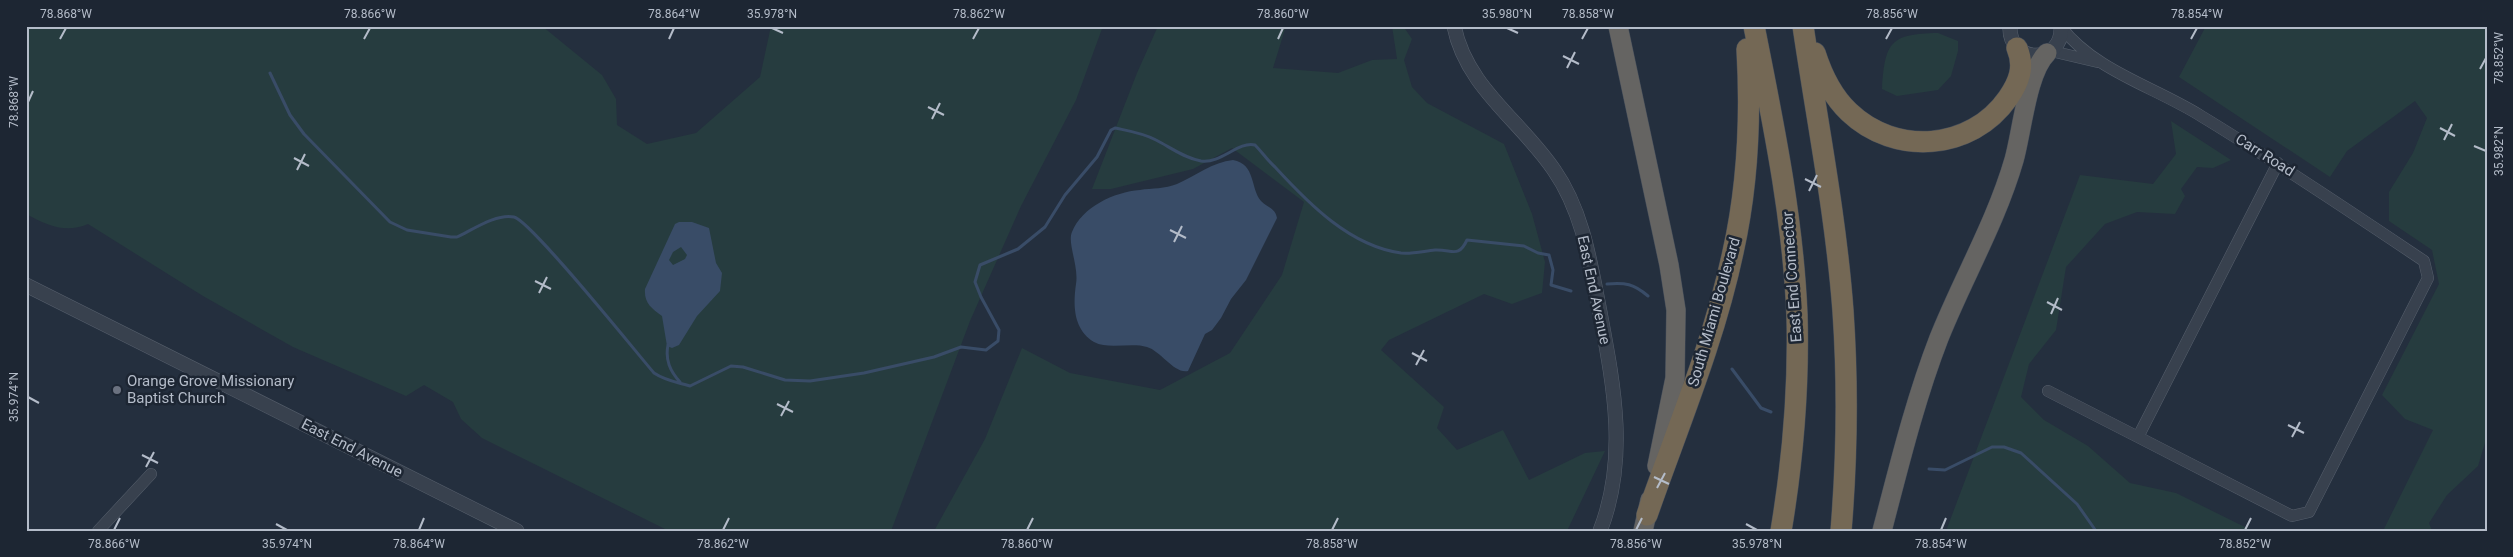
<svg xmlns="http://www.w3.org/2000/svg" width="2513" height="557" font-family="Roboto,sans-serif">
<rect width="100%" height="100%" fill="#242f3e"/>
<!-- green -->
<path fill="#263c3f" d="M26 26H542L602 75 616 99 617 125 647 144 696 133 760 77 771 26H1103L1076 100 1021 206 970 321 891 531H669L482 438 461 419 453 402 424 385 406 396 293 347 203 296 88 224C65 234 47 225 26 214Z
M1158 26H1286L1273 68 1338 73 1372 60 1397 59 1392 26H1403L1412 39 1404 60 1412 87 1427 103 1504 144 1532 214 1545 262 1542 293 1512 304 1484 294 1389 340 1381 350 1444 407 1437 428 1457 450 1503 430 1529 480 1585 453 1605 451 1567 531H934L985 439 1022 348 1070 373 1160 390 1230 353 1282 275 1304 202 1232 148 1193 169 1111 189H1092L1137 73Z
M2206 26H2487V436L2478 466 2447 495 2429 523 2432 531H2383L2433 430 2405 419 2382 395 2439 284 2432 250 2389 221V192L2413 153 2427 118 2415 101 2347 151 2330 177 2179 77Z
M1938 33 1958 41V51L1951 76 1938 90 1897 96 1882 89C1885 41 1891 34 1938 33Z
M2171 121 2231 160 2213 168 2197 167 2181 189 2185 196 2175 214 2137 212 2105 224 2066 267 2056 330 2029 364 2021 397 2044 420 2088 446 2130 483 2176 493 2253 531H1946L2080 175 2153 184 2176 154Z"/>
<!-- water -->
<path fill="#394c67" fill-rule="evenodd" d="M1233 160C1256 164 1250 188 1261 201 1267 208 1275 207 1277 218L1246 280 1231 299 1221 318 1212 330 1205 334 1188 371C1174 374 1161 351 1147 347 1131 342 1109 350 1094 342 1073 329 1073 305 1076 284 1079 266 1067 243 1072 232 1082 207 1114 192 1140 190 1152 188 1165 189 1177 184 1195 176 1213 162 1233 160Z
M679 222H692L709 228 716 263 722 273 720 291 697 316 679 345 672 348 667 346 662 316C651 308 644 303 645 289L675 224ZM681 247 687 255 685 259 673 265 669 260 673 252Z"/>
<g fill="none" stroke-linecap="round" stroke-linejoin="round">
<!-- stream -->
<path stroke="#394c67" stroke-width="3" d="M270 73 290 115 304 134 390 222 407 230 451 237H457C472 230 497 213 514 217 531 221 635 351 654 373 666 381 677 382 690 386L731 366 743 367 785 380 810 381 864 373 934 357 961 347 986 350 998 341 999 330 981 297 975 282 980 265 1018 249 1045 227 1065 195 1097 157 1111 130 1115 128C1129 131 1143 133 1156 140 1170 147 1184 158 1201 161 1221 164 1238 141 1255 145 1262 152 1267 160 1275 167 1309 204 1350 246 1401 253 1413 254 1424 251 1435 250 1452 249 1458 259 1467 240L1524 246 1538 253 1549 255 1553 270 1551 285 1571 291
M1607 284C1625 282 1634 284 1648 296
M668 345C665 360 670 371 680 382
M1732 369 1761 408 1771 412
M1929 469 1945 470 1992 447H2004L2021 453 2077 504 2096 531"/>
<defs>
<path id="minor" d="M2061 27C2095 71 2155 87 2201 116 2277 162 2351 212 2424 261L2428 278 2309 512 2292 516 2138 437 2278 163
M2051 51 2098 62
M2048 391 2138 437
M98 531 151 474"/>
<path id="tertiary" d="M1454 26C1466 87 1521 121 1554 170 1582 210 1590 260 1599 307 1613 382 1629 457 1600 531
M2010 26C2008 65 2064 65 2061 26
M26 285 517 531"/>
<path id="trunk" d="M1618 26 1669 265 1676 310 1675 378 1657 466
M1643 531 1650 500
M1882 531C1899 466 1915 400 1939 338 1963 278 1996 222 2014 160 2022 132 2027 72 2047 53"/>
<path id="motorway" d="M1754 26C1773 122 1793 217 1797 315 1799 388 1793 459 1781 531
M1803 26C1817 121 1836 216 1843 311 1848 384 1847 458 1841 531
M1815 53C1822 75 1832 96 1849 112 1895 156 1971 151 2008 98 2019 82 2025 67 2017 48
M1647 515C1677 429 1714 342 1733 252 1748 185 1751 118 1747 49"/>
</defs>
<!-- minor casing -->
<use href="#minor" stroke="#565f6c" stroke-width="12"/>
<!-- tertiary casing -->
<use href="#tertiary" stroke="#565f6c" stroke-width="15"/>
<!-- trunk casing -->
<use href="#trunk" stroke="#434c59" stroke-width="20"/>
<!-- motorway casing -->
<use href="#motorway" stroke="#434c59" stroke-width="22"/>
<!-- minor -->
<use href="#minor" stroke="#38414e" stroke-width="11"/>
<!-- tertiary -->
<use href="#tertiary" stroke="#38414e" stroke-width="14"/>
<!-- trunk -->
<use href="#trunk" stroke="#656462" stroke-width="19"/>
<!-- motorway -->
<use href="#motorway" stroke="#746855" stroke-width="21"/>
</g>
<!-- ticks -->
<path fill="none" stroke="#b4bcc9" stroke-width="2" d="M772 28 783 33M1507 28 1518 33M60 39 66 28M364 39 370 28M669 39 674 28M973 39 979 28M1278 39 1283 28M1582 39 1588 28M1886 39 1892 28M2191 39 2197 28M1563 56 1579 64M1567 68 1575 52M2480 69 2486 58M28 102 33 91M928 107 944 115M932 119 940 103M2440 128 2455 136M2444 140 2452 124M2474 146 2486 151M294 158 309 166M297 170 305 154M1805 179 1821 187M1809 191 1817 175M1170 230 1186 238M1174 242 1182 226M535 281 551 289M539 293 547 277M2047 302 2062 310M2051 314 2058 298M1412 353 1427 361M1416 365 1424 350M28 397 39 403M777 404 793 412M781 416 789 401M2288 425 2304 433M2292 437 2300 422M142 455 158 463M146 467 154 452M1654 477 1669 484M1657 488 1665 473M276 524 287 530M1746 524 1757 530M114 530 120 518M419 530 424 518M723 530 729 518M1027 530 1033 518M1332 530 1338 518M1636 530 1642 518M1941 530 1946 518M2245 530 2251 518"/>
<!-- markers -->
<circle fill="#6b7280" stroke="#1d2633" stroke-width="2" cx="117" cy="390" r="5"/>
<g text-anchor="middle" stroke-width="5" stroke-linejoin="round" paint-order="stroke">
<!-- street labels -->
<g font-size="15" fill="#b4bcc9" stroke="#1d2633">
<text transform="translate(2265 155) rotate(32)" y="5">Carr Road</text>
<text transform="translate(1792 277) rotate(-94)" y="5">East End Connector</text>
<text transform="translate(1594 290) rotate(78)" y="5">East End Avenue</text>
<text transform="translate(1714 312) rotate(-74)" y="5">South Miami Boulevard</text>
<text transform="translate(352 448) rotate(27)" y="5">East End Avenue</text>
</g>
<!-- poi labels -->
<g font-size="15" fill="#b4bcc9" stroke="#1d2633" text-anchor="start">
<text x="127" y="386">Orange Grove Missionary<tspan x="127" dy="17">Baptist Church</tspan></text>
</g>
</g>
<!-- border -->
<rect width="2513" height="557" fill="none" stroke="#1d2633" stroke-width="55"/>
<rect x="28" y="28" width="2458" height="502" fill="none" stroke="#b4bcc9" stroke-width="2"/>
<g font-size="12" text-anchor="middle" fill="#b4bcc9">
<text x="66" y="18">78.868°W</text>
<text x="370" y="18">78.866°W</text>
<text x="674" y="18">78.864°W</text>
<text x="772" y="18">35.978°N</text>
<text x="979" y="18">78.862°W</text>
<text x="1283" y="18">78.860°W</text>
<text x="1507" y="18">35.980°N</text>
<text x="1588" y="18">78.858°W</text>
<text x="1892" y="18">78.856°W</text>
<text x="2197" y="18">78.854°W</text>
<text transform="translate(2499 58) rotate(-90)" y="4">78.852°W</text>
<text transform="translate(14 102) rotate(-90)" y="4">78.868°W</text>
<text transform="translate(2499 151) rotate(-90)" y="4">35.982°N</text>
<text transform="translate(14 397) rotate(-90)" y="4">35.974°N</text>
<text x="114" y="548">78.866°W</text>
<text x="287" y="548">35.974°N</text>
<text x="419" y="548">78.864°W</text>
<text x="723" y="548">78.862°W</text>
<text x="1027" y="548">78.860°W</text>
<text x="1332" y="548">78.858°W</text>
<text x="1636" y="548">78.856°W</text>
<text x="1757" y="548">35.978°N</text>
<text x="1941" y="548">78.854°W</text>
<text x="2245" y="548">78.852°W</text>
</g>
</svg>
